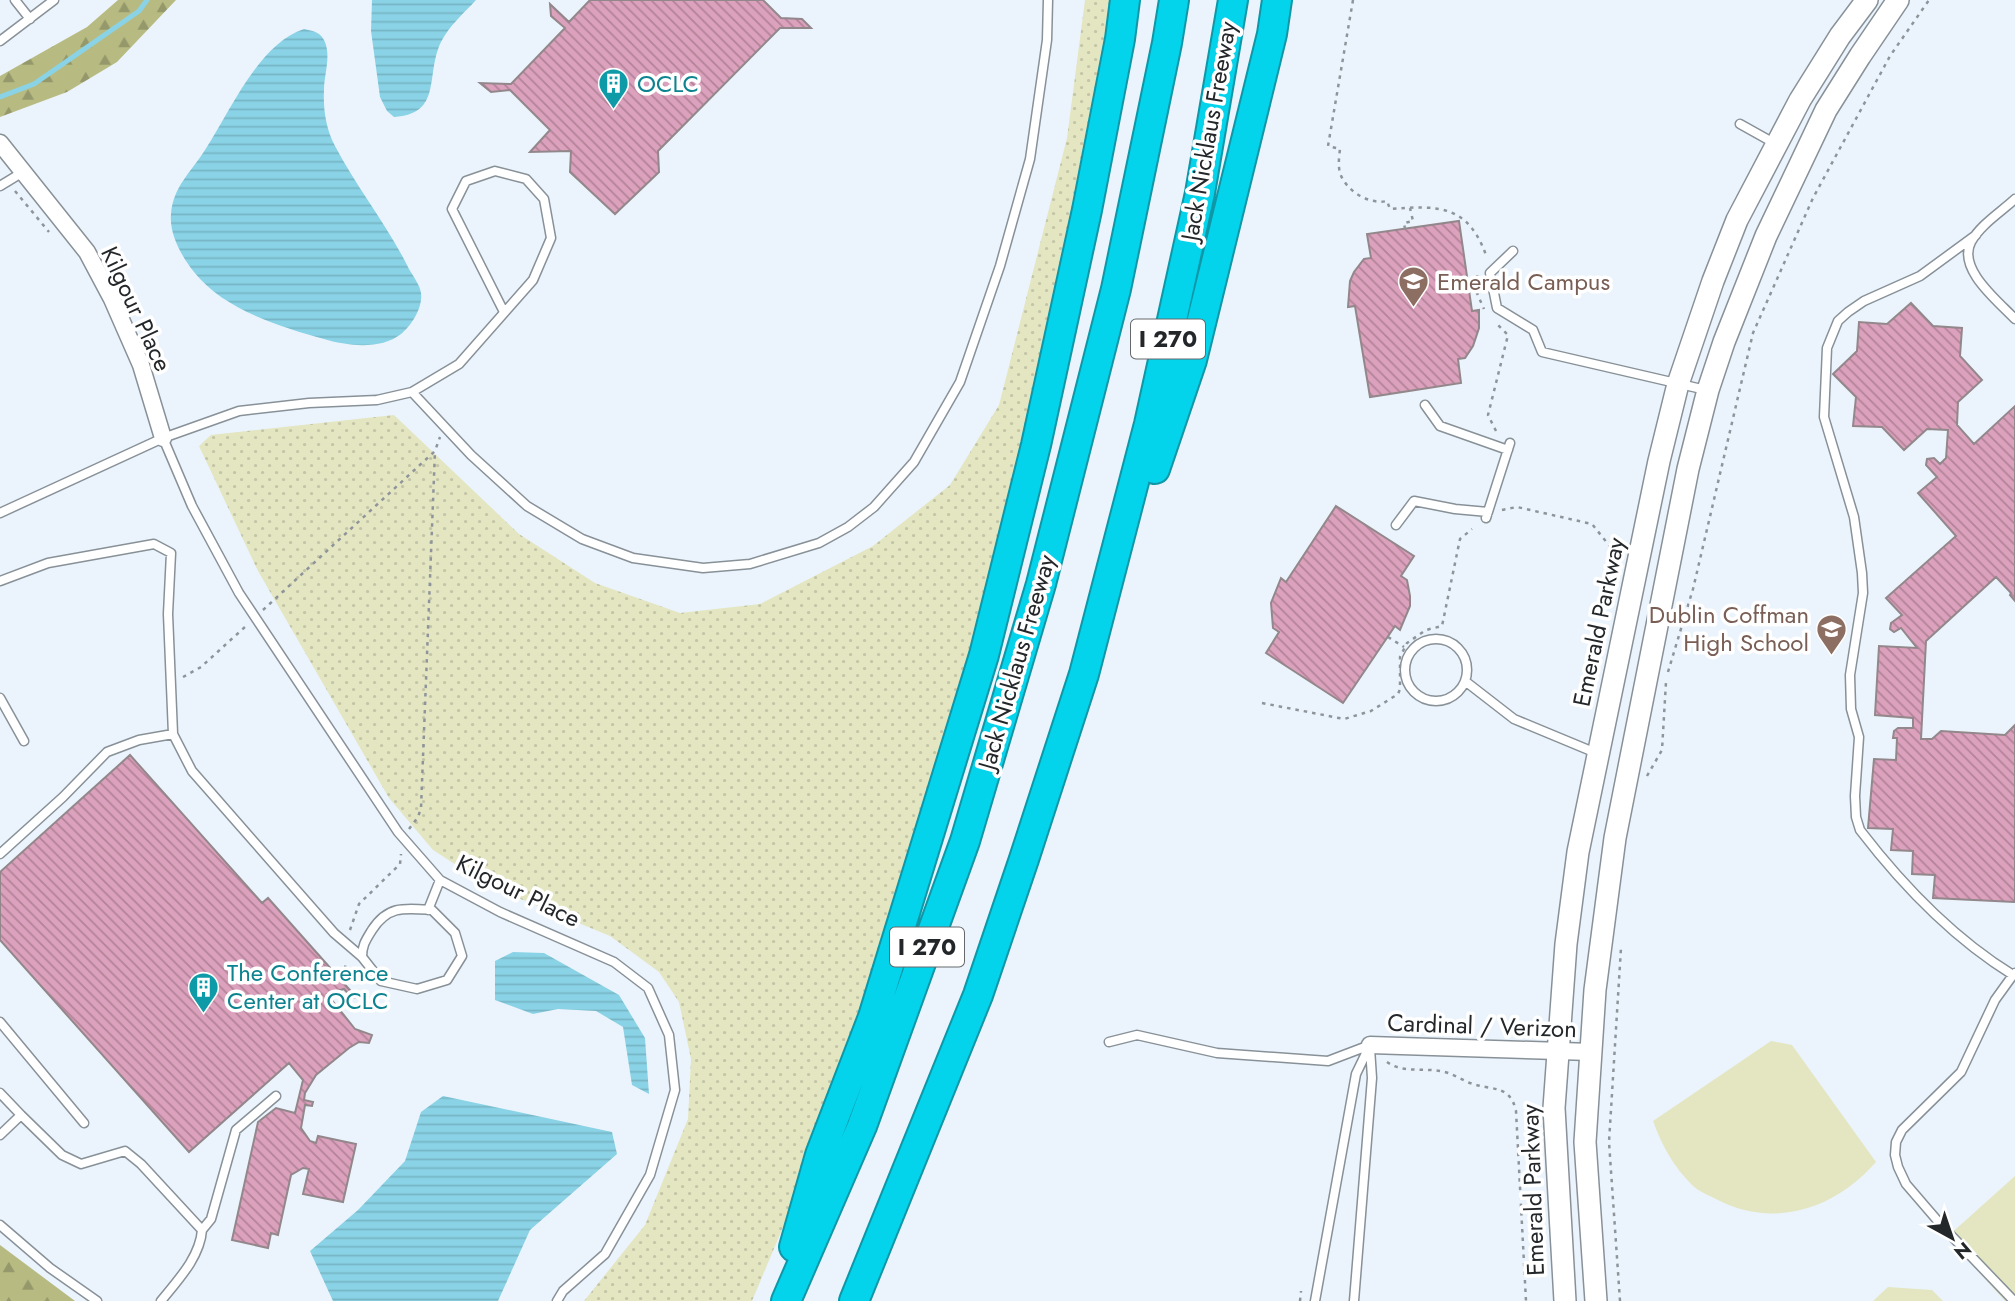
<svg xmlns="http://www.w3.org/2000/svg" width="2015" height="1301" font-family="Jost,sans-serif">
<defs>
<pattern id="grass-dots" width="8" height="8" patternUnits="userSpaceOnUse" patternTransform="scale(1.75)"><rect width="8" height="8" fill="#e3e6c1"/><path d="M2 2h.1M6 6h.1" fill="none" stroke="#c3c5a6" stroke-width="1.8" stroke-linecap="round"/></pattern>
<pattern id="forest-firs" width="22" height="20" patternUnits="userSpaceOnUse" patternTransform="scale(1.75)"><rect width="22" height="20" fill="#b8bb81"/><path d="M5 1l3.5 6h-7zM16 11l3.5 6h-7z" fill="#95986a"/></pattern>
<pattern id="water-rules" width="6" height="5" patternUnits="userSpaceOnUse" patternTransform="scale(1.75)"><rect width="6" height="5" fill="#8ad3e6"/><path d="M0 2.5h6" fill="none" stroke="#77b5c5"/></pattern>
<pattern id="building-back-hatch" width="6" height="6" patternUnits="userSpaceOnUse" patternTransform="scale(1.75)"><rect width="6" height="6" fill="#dca1bc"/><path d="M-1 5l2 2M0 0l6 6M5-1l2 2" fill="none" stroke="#b28399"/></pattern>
</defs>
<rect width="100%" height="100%" fill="#ebf4fc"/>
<!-- grass -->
<path fill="url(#grass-dots)" d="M1085 0H1112L1079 212 1002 549 926 817 799 1189 752 1301H584L645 1225 688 1119 691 1059 679 1002 659 972 610 936 489 886 433 850 389 798 258 571 199 446 211 435 394 415 519 534 595 583 680 613 760 604 873 546 950 485 999 405 1067 138Z"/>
<!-- forest -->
<path fill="url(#forest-firs)" d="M118 0H176L117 62 67 92 0 117V76L87 27Z
M0 1245 75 1301H0Z"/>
<!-- pitch -->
<path fill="#e3e6c1" d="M1771 1041 1792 1045 1876 1162C1834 1210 1773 1229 1716 1199 1708 1195 1698 1191 1692 1185 1674 1167 1662 1146 1653 1121Z
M2015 1176V1301H2005L1947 1237Z
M1888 1287 1932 1290 1943 1301H1873Z"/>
<!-- water -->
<path fill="url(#water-rules)" d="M372 0H476C464 13 449 26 441 42 425 75 443 114 394 117L387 111 380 97 371 31Z
M304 29C313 31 321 32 325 42 331 57 324 75 324 90 323 109 326 129 335 146 357 188 388 226 409 269 413 276 420 285 421 293 423 307 412 325 401 334 381 350 347 346 324 339 281 327 224 310 194 272 182 257 169 234 171 214 173 187 191 172 205 150 230 112 258 44 304 29Z
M513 952 544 953 619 995 645 1038 649 1094 632 1085 623 1027 596 1011 558 1009 533 1014 495 1000V961Z
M443 1096 612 1132 617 1154 530 1230 498 1301H333L310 1251 358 1210 405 1161 421 1112Z"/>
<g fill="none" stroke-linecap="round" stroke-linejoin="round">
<!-- stream -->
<path stroke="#8ad3e6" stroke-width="5" d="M0 97 34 84 139 11 147 0"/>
</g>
<!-- building -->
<path fill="url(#building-back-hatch)" stroke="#92878b" stroke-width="2" d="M590 0H763L781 18 802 19 811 28H780L658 151 659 172 615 214 570 172 571 151 530 152 550 130 510 90 491 92 480 83 511 84 565 28 551 16 550 4 569 22Z
M1459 221 1472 311 1479 310V328L1473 346 1465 358 1458 359 1461 383 1370 397 1355 306 1348 307 1350 281 1354 272 1364 259 1371 258 1367 234Z
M1911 303 1933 326 1962 328 1960 356 1982 380 1958 402 1957 425 1974 444 2015 406V601L2010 595 2011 593 1996 577 1926 641 1921 739H1932L1941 731 2005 735 2015 725V902L1933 898 1935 875 1912 874 1913 851 1891 850 1893 829 1868 828 1874 759 1896 760 1897 738H1893L1894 731 1898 728H1913V718L1875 715 1879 646 1917 648 1901 628 1894 632 1890 629 1891 623 1902 615 1886 598 1956 536 1918 493 1937 477 1926 465 1927 459 1934 458 1940 464 1946 458 1948 430 1927 429 1904 450 1882 427 1853 426 1856 397 1833 374 1857 351 1859 322 1887 324Z
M1336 506 1414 556 1401 576 1407 580 1410 596V606L1400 630 1395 626 1343 703 1266 653 1279 632 1273 628 1271 603 1281 578 1286 582Z
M130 755 262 903 268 898 357 998H352L344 989 327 994 355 1029 372 1035 369 1043 359 1042 349 1048 316 1075 305 1093 304 1100 313 1102 312 1106 305 1105 301 1128 310 1141 316 1143 318 1136 356 1144 343 1202 303 1194 309 1169 303 1168 291 1175 278 1235 271 1233 268 1248 232 1240 258 1122 276 1108 295 1113 303 1080 289 1063 189 1152 0 940V872Z"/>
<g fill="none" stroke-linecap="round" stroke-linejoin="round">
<defs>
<path id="service" d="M15 0 30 19
M0 41 54 0
M1740 124 1774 143
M0 186 23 172
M2015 199C2001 212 1980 225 1971 242 1957 269 1998 301 2015 319
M1976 235 1920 276 1864 301 1848 312 1838 321 1827 348 1824 417 1854 517 1862 573 1863 593 1850 675 1851 709 1859 737 1855 796 1856 817 1860 830C1903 886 1953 938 2013 975L2015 973
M1513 251 1490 273 1497 308 1533 330 1542 352 1706 390
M412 392 471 455 527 506 582 539 633 558 703 568 750 564 819 543 848 527 874 507 914 462 960 382 1000 266 1030 159 1047 40 1048 0
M1425 405 1440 426 1508 450
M163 438 192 506 239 593 398 832 440 880 500 912 614 962 648 988 669 1035 675 1090 650 1175 605 1254 563 1291 557 1301
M0 513 163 438 239 411 309 403 377 400 412 392 459 364 533 280 551 238 544 199 526 179 495 171 466 181 452 209 504 312
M1486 518 1510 443
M1396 525 1414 501 1455 509 1488 512
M0 581 48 563 154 544 171 553 168 614 173 734
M1405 670a31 31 0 1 1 62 0a31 31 0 1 1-62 0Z
M1465 681 1514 719 1596 753
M0 698 24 741
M0 854 63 797 107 752 139 740 173 734 192 771 334 933 362 957 381 981 417 989 447 980 462 956 455 933 432 910C405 908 388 905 372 930 366 940 362 945 362 957
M428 910 440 880
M2013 975 1995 1000 1961 1072 1902 1130 1896 1142 1895 1155 1898 1167 1906 1184 1943 1227 2014 1301
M0 1022 84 1123
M1109 1042 1137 1035 1217 1053 1328 1061 1370 1045
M0 1093 21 1115
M0 1135 21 1115 62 1155 81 1164 125 1151 141 1164 202 1230C200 1257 178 1280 161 1301
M0 1225 50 1268 97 1301
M202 1230 211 1219 236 1130 276 1096
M1315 1301 1356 1074 1370 1045
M1354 1301 1372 1078 1370 1048"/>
<path id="minor" d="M0 143 87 252 112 299 141 365 163 438
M1370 1045 1591 1052"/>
<path id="secondary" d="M1565 1301 1554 1108 1566 944 1578 852 1659 461 1678 384 1713 281 1737 220 1800 100 1840 36 1867 0
M1596 1301 1585 1142 1595 990 1615 838 1688 469 1708 390 1724 342 1766 236 1826 110 1860 56 1898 0"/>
<path id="motorway" d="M1155 469 1192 360 1272 34 1277 0
M794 1247 820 1155 873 1017 984 655 1036 445 1087 210 1120 39 1125 0
M786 1301 862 1126 965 841 1041 584 1116 289 1167 43 1174 0
M854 1301 978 995 1024 859 1084 674 1149 424 1200 193 1233 0"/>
</defs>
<!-- service casing -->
<use href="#service" stroke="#889198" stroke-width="11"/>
<!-- minor casing -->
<use href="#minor" stroke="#889198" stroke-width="19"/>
<!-- secondary casing -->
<use href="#secondary" stroke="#889198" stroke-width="24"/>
<!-- motorway casing -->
<use href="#motorway" stroke="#0f97a7" stroke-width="32"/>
<!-- path -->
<path stroke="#8e949a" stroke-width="2.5" stroke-dasharray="3.5 5" stroke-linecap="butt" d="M1353 0 1328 146 1340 149C1339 157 1338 166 1340 173 1346 191 1369 205 1387 201L1390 209C1440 205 1469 205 1487 258
M15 191 49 232
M1405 229 1404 223 1413 221 1410 208
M1477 275 1476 291 1484 309
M1496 431 1488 415 1508 335 1497 324
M1502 510 1517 507 1592 524 1620 559
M263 610 435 451 440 437
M1388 637 1404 647
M1668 672 1693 589 1753 333 1813 198 1890 56 1929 0
M183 677 201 667 246 626
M1262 703 1344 719 1371 711 1398 694 1400 689V657L1407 643 1426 630 1442 626 1460 539 1472 529
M1647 776 1662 750 1666 682
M409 829 418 817 421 808 435 451
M350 930 359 904 400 864 401 854
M345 969 346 961
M1387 1062C1402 1073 1422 1068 1440 1071 1450 1072 1460 1079 1470 1083 1492 1091 1510 1084 1516 1111L1526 1301
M1300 1301 1301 1291
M1620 1301 1609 1142 1621 948"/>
<!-- service -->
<use href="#service" stroke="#fff" stroke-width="8"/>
<!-- minor -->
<use href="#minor" stroke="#fff" stroke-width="16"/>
<!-- secondary -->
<use href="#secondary" stroke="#fff" stroke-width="21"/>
<!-- motorway -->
<use href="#motorway" stroke="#03d3eb" stroke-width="28"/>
</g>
<!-- icons -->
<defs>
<symbol id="building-pin" viewBox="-11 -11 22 30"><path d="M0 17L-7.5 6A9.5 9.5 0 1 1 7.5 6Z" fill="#0f9aa8" stroke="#fff"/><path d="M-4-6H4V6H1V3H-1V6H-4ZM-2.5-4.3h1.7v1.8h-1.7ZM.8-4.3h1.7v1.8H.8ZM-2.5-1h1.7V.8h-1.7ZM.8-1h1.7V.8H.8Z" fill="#fff"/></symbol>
<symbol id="school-pin" viewBox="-11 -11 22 30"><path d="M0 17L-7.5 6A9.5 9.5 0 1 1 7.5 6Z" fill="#8d6e63" stroke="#fff"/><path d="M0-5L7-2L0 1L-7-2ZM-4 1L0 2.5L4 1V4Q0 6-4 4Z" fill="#fff"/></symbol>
</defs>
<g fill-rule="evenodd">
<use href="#building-pin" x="596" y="66" width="35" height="47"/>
<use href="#school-pin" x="1396" y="264" width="35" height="47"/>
<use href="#school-pin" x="1814" y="612" width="35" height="47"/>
<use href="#building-pin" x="186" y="970" width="35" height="47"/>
</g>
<g text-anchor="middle" stroke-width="7" stroke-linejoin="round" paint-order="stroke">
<!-- shield labels -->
<g fill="#fff" stroke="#66686a" stroke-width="2">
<rect x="1131" y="319.5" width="74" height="39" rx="5"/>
<rect x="890" y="927.5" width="74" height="39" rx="5"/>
</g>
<g font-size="23" font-weight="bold" fill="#24272a">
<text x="1168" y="347">I 270</text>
<text x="927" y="955">I 270</text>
</g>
<!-- culture labels -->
<g font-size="24" fill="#0d838f" stroke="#fff" text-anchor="start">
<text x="637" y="92">OCLC</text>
<text x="227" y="981">The Conference<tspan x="227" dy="28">Center at OCLC</tspan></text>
</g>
<!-- street labels -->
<g font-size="24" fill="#24272a" stroke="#fff">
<text transform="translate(1209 131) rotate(-80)" y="8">Jack Nicklaus Freeway</text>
<text transform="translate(136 309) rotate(65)" y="8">Kilgour Place</text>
<text transform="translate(1599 622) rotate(-78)" y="8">Emerald Parkway</text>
<text transform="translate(1017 662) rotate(-74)" y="8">Jack Nicklaus Freeway</text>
<text transform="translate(518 891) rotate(26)" y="8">Kilgour Place</text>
<text transform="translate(1482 1026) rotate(2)" y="8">Cardinal / Verizon</text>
<text transform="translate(1533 1190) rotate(-92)" y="8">Emerald Parkway</text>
</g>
<!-- education labels -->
<g font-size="24" fill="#785e54" stroke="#fff" text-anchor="start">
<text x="1437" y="290">Emerald Campus</text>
<text x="1809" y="623" text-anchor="end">Dublin Coffman<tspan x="1809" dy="28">High School</tspan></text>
</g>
</g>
<!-- north arrow -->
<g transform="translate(1952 1238) rotate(140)" stroke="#ffffff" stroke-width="5" paint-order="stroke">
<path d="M0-5L12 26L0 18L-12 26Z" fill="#24272a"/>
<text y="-10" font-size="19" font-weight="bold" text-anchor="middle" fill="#24272a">N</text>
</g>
</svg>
